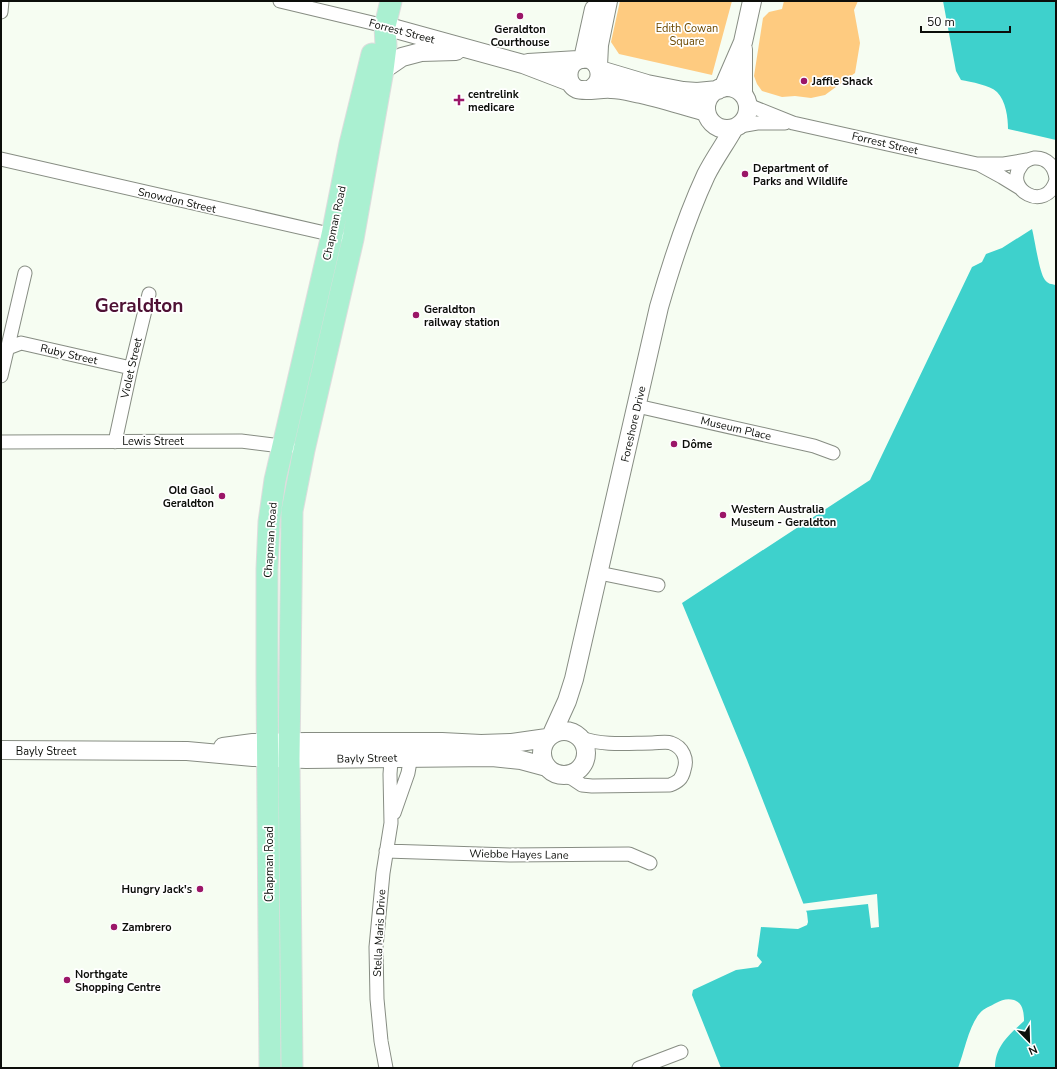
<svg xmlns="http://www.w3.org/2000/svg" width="1057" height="1069" font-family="'Nunito Sans',sans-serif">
<rect width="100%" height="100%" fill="#f6fdf2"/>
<!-- green -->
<path fill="#fecb80" d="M620 1H732L712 75 619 54 611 42Z
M784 1H858L854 10 860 43 855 73 825 95 811 98 795 96 782 97 762 91 757 84 754 76 763 18 769 12 782 9Z"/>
<!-- water -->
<path fill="#3ed1cc" d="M943 1H1056V140L1008 129C1008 118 1006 101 997 92 990 85 971 82 961 80L956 71Z
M1032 229C1035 240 1039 272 1045 280 1048 284 1051 284 1056 285V1068H995C995 1046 1009 1035 1024 1021 1024 1013 1023 1003 1014 1000 1007 998 1002 1000 996 1003 991 1006 984 1008 980 1013 969 1025 964 1053 958 1068H721L692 995 693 990 736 970 758 967 762 962 757 956 761 927 798 929 807 925 808 922 807 913 747 760 682 603 870 480 972 267 982 262 986 254 1002 248Z"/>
<!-- pier -->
<path fill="#f6fdf2" d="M877 894 879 927 871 928 868 904 804 911 801 904Z"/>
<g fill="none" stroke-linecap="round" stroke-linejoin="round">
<defs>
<path id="street" d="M280 1 385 26
M1 12 2 1
M748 105 793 123 977 164H1004L1027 160
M740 126 757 123H785
M1 159 338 236
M980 165 1002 177 1020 188
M1056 179C1055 167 1047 157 1034 158 1029 159 1024 161 1021 166 1003 189 1046 214 1056 180
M8 348 21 343 131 368
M1 376 25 273
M637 406 814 446 833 453
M1 442 241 441 289 447
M115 442 131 368 149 294
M599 573 658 585
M564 775 573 779 582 785 592 786 670 785C678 782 682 779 684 770 688 759 683 747 671 743 666 741 658 743 652 743 629 743 604 746 581 738
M394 813 408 773 412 750
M386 851 510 855 629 854 650 863
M386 1068 381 1041 377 999 376 947 383 873 391 823 390 774 392 749
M639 1068 681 1052"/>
<path id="secondary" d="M385 26 523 64 570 82
M583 59 594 9
M528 63 578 60
M598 66 599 45 608 1
M383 70 402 57 421 52 456 51
M600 70 647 84 683 91 697 92 718 90
M706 108a21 21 0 1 1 42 0a21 21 0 1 1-42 0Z
M723 88 743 42 752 1
M591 89C608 78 597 52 578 60 566 65 565 83 577 89 584 92 602 88 611 89 621 89 631 92 641 94 663 99 685 106 706 112
M743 94V49
M542 753a22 22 0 1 1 44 0a22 22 0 1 1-44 0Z
M552 734 567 701 574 679 659 307C672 262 686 218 706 175 714 159 725 144 734 128
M223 747 253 743 306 742H442L481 744 512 743 547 738
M1 750 187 751 253 757 306 759 492 757 521 760 547 767"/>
<path id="primary" d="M270 1068 267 680V569L269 522 275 480 332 235 350 144 372 54
M292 1068 289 758 292 511 304 450 353 239 383 70 386 46 385 26 391 1"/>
</defs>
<!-- street casing -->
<use href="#street" stroke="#878d83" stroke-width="15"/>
<!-- secondary casing -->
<use href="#secondary" stroke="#878d83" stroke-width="20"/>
<!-- primary casing -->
<use href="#primary" stroke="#ddd" stroke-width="23"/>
<!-- street -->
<use href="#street" stroke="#fff" stroke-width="13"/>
<!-- secondary -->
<use href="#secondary" stroke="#fff" stroke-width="18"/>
<!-- primary -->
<use href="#primary" stroke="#aaf0d1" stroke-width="21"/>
</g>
<!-- markers -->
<g fill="#9b1668" stroke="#fff" stroke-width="1.5">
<circle cx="520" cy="16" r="4"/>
<circle cx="804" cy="81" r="4"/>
<path d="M457 94h4v4h4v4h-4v4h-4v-4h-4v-4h4z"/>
<circle cx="745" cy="174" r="4"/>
<circle cx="416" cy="315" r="4"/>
<circle cx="674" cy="444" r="4"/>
<circle cx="222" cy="496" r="4"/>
<circle cx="723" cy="515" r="4"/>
<circle cx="200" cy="889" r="4"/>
<circle cx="114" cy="927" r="4"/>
<circle cx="67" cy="980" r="4"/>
</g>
<g text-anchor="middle" stroke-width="3.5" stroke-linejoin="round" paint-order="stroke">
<!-- park labels -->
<g font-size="11" fill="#6d4901" stroke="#fff">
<text x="687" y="32">Edith Cowan<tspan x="687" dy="13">Square</tspan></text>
</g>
<!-- poi labels -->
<g font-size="11" font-weight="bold" fill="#0c0e0a" stroke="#fff" text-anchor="start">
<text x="520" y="33" text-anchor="middle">Geraldton<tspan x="520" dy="13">Courthouse</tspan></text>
<text x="812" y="85">Jaffle Shack</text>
<text x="468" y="98">centrelink<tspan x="468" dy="13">medicare</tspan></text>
<text x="753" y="172">Department of<tspan x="753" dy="13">Parks and Wildlife</tspan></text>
<text x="424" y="313">Geraldton<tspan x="424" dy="13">railway station</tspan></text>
<text x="682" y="448">Dôme</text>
<text x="214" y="494" text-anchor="end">Old Gaol<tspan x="214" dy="13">Geraldton</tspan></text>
<text x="731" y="513">Western Australia<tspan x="731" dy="13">Museum - Geraldton</tspan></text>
<text x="192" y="893" text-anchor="end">Hungry Jack's</text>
<text x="122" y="931">Zambrero</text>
<text x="75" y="978">Northgate<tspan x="75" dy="13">Shopping Centre</tspan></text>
</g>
<!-- street labels -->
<g font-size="11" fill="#0c0e0a" stroke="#fff">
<text transform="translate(402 31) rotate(15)" y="4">Forrest Street</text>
<text transform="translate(885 143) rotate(13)" y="4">Forrest Street</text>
<text transform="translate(177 200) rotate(13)" y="4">Snowdon Street</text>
<text transform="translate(334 223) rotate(-78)" y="4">Chapman Road</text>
<text transform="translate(69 354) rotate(13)" y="4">Ruby Street</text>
<text transform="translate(131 368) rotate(-77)" y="4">Violet Street</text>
<text transform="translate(633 424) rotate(-77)" y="4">Foreshore Drive</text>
<text transform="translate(736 428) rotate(13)" y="4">Museum Place</text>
<text x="153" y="445">Lewis Street</text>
<text transform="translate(270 540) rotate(-86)" y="4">Chapman Road</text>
<text x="46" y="755">Bayly Street</text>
<text transform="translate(367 758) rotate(-1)" y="4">Bayly Street</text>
<text transform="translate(519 854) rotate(1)" y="4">Wiebbe Hayes Lane</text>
<text transform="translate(269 864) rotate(-90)" y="4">Chapman Road</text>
<text transform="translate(379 933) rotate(-87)" y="4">Stella Maris Drive</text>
</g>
<!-- town labels -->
<g font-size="19" font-weight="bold" fill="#4f1135" stroke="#fff">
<text x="139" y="312">Geraldton</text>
</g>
</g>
<!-- border -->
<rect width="1057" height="1069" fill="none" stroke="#0c0e0a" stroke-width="4"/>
<!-- north arrow -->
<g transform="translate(1029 1041) rotate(157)" stroke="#ffffff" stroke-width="3" paint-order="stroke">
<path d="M0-3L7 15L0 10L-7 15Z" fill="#0c0e0a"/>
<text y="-6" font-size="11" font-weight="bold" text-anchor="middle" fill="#0c0e0a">N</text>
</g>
<!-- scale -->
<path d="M921 26v6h89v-6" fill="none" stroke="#0c0e0a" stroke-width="2"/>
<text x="927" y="26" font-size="12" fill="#0c0e0a" stroke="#ffffff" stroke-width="3" paint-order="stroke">50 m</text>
</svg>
